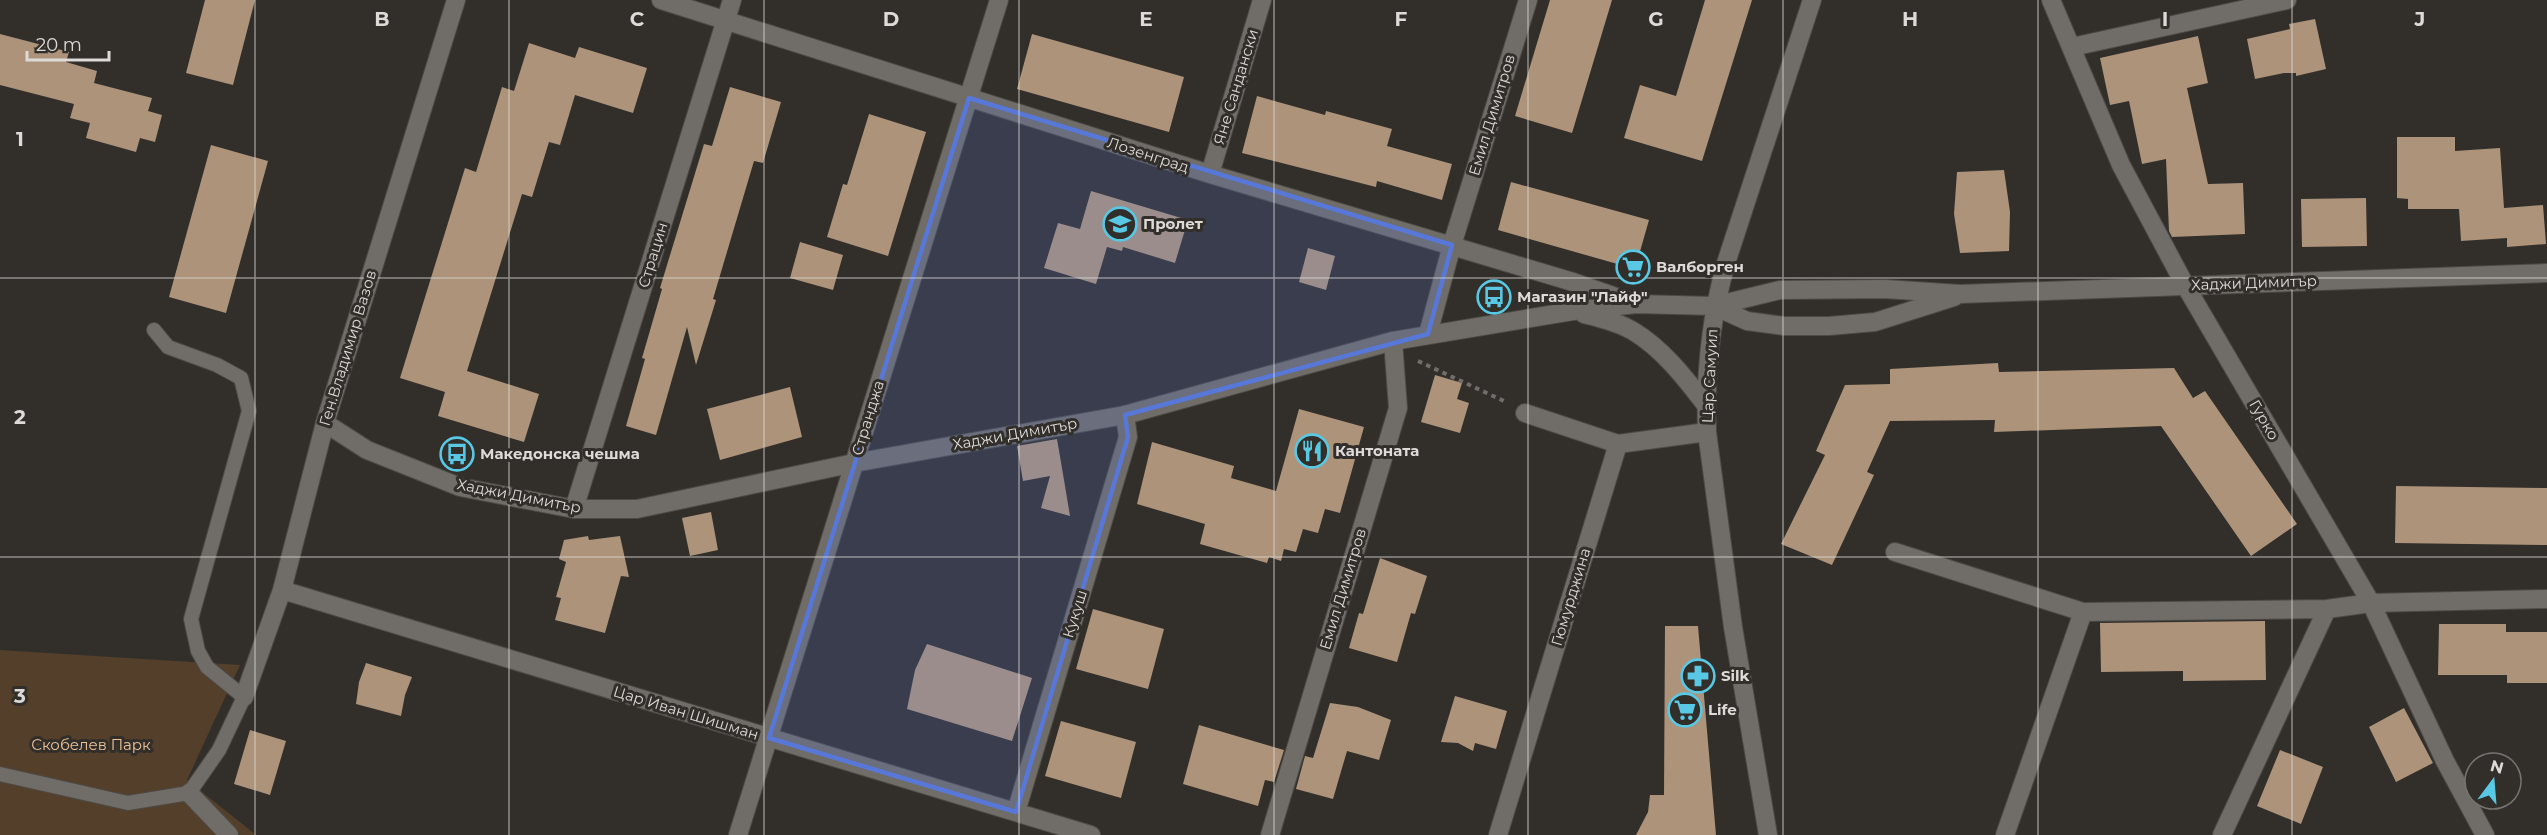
<svg xmlns="http://www.w3.org/2000/svg" width="2547" height="835" font-family="Montserrat,sans-serif">
<rect width="100%" height="100%" fill="#322f2b"/>
<!-- green -->
<path fill="#543f2a" d="M0 650 240 665 187 780 256 835H0Z"/>
<!-- building -->
<path fill="#ac937a" d="M205 0H255L233 85 186 73Z
M1550 0H1612L1572 133 1515 116Z
M1705 0H1752L1702 161 1624 138 1640 85 1676 96Z
M2315 19 2326 69 2296 76V73H2284L2255 79 2247 39 2290 29 2289 24Z
M0 34 69 52 66 62 97 71 94 83 152 98 148 111 162 115 155 142 140 138 136 152 86 138 90 123 70 118 74 104 0 85Z
M1032 34 1184 77 1169 132 1017 89Z
M2198 36 2208 83 2187 88 2208 184 2243 183 2245 234 2172 237 2169 231 2166 159 2142 164 2129 101 2110 105 2100 58Z
M529 43 575 58 579 47 647 68 633 113 575 95 560 145 549 142 532 197 522 194 467 371 539 394 524 442 438 416 445 392 400 378 465 168 476 172 502 87 514 91Z
M730 87 781 102 763 163 754 161 713 299 716 300 696 365 687 327 656 435 626 426 645 359 642 358 662 289 660 288 704 144 712 146Z
M1257 96 1325 115 1326 111 1392 129 1387 146 1452 164 1442 200 1377 181 1376 187 1242 153Z
M869 114 926 132 888 256 827 237 843 184 847 185Z
M2397 137H2455V151L2500 148 2504 208 2543 205 2546 244 2507 247V238L2461 241 2459 209H2408V199L2397 198Z
M211 145 268 161 226 313 169 297Z
M2004 170 2010 212 2009 251 1960 253 1954 214 1957 172Z
M1511 182 1649 220 1635 269 1498 230Z
M1091 191 1188 220 1175 263 1123 247 1122 251 1107 247 1096 284 1044 268 1058 223 1080 229Z
M2366 198 2367 246 2302 247 2301 199Z
M800 242 843 255 833 290 790 278Z
M1308 248 1335 256 1326 290 1299 282Z
M1998 363 1999 372 2174 368 2193 398 2205 391 2297 524 2251 556 2161 426 1994 432 1995 420 1890 421 1867 472 1874 475 1832 565 1781 544 1825 455 1816 451 1845 385 1890 384V369Z
M1435 375 1462 383 1457 399 1469 403 1460 433 1421 422Z
M790 387 802 437 720 460 707 409Z
M1299 409 1364 427 1340 513 1325 509 1318 533 1303 529 1296 552 1284 549 1281 561 1269 557 1267 563 1200 544 1205 524 1137 504 1152 442 1234 466 1231 478 1276 491Z
M1057 439 1063 474 1070 516 1041 508 1050 476 1023 481 1017 446Z
M2396 486 2547 488V545L2395 543Z
M711 512 718 550 690 556 682 518Z
M588 536 589 540 620 536 629 577 621 576 605 633 555 620 561 598 556 597 566 562 559 559 564 540Z
M1380 558 1427 576 1415 614 1411 613 1397 662 1349 648 1359 613 1363 614Z
M1093 609 1164 629 1148 689 1076 669Z
M2265 621 2266 680 2183 681V671L2101 672 2100 623Z
M2439 624H2506V632H2547V683H2507V675H2438Z
M1665 626H1698L1716 835H1636L1648 812 1650 795H1664Z
M927 644 1032 678 1012 741 907 709 915 670Z
M366 663 412 677 405 695 401 716 356 704 359 682Z
M1455 696 1507 711 1496 749 1475 743 1473 751 1458 743 1441 742Z
M1330 703 1358 707 1391 720 1379 760 1347 751 1333 799 1296 789 1305 756 1313 758Z
M2404 708 2433 763 2396 782 2369 727Z
M1061 721 1136 742 1121 798 1045 776Z
M1199 725 1284 750 1274 782 1265 780 1258 806 1183 784Z
M250 730 286 741 270 795 234 784Z
M2280 750 2323 767 2301 824 2257 806Z"/>
<g fill="none" stroke-linecap="round" stroke-linejoin="round">
<defs>
<path id="lane" d="M0 774 128 803 189 793 219 750 244 697 207 667 198 651 191 619 249 411 241 378 217 365 168 347 154 330"/>
<path id="street" d="M661 0 1210 174 1573 282 1636 304
M2051 0 2121 165 2185 285 2371 603 2445 761 2485 835
M2072 47 2287 0
M1210 174 1262 0
M1428 334 1452 245 1528 0
M1525 413 1618 444
M574 509 732 0
M1895 552 2083 612 2327 609 2371 603 2547 599
M282 590 1091 835
M244 697 282 590 325 423
M189 793 229 835
M1016 812 1128 437 1125 415
M738 835 999 0
M1270 835 1398 408 1393 341
M1498 835 1618 444 1707 432
M2005 835 2083 612
M2222 835 2327 609"/>
<path id="secondary" d="M456 0 325 423 367 450 460 487 574 509H637L854 463 1125 415 1393 341 1573 311 1636 304 1714 306 1780 290 1885 289 1960 294 2547 273
M1714 306 1747 321 1784 326H1829L1875 322 1954 297
M1584 314C1600 318 1618 322 1633 331 1663 349 1685 378 1706 405
M1768 835 1733 627 1707 432C1705 375 1711 317 1726 263L1812 0"/>
</defs>
<!-- lane casing -->
<use href="#lane" stroke="#4d4a46" stroke-width="16"/>
<!-- street casing -->
<use href="#street" stroke="#4d4a46" stroke-width="20"/>
<!-- secondary casing -->
<use href="#secondary" stroke="#4d4a46" stroke-width="20"/>
<!-- path -->
<path stroke="#706d6a" stroke-width="4" stroke-dasharray="4.5 4.5" stroke-linecap="butt" d="M1418 361 1506 402"/>
<!-- lane -->
<use href="#lane" stroke="#706c67" stroke-width="14"/>
<!-- street -->
<use href="#street" stroke="#706c67" stroke-width="18"/>
<!-- secondary -->
<use href="#secondary" stroke="#706c67" stroke-width="18"/>
</g>
<!-- marked area -->
<path fill="#5778d8" fill-opacity="0.2" stroke="#5778d8" stroke-width="4.5" stroke-linejoin="round" d="M969 98 1452 245 1428 334 1125 415 1128 437 1016 812 769 738Z"/>
<!-- grid -->
<path fill="none" stroke="#dddad8" stroke-width="1.5" stroke-opacity="0.55" d="M255 0V835M509 0V835M764 0V835M1019 0V835M1274 0V835M1528 0V835M1783 0V835M2038 0V835M2292 0V835M0 278H2547M0 557H2547"/>
<!-- icons -->
<defs>
<symbol id="school-ring" viewBox="-11 -11 22 22"><circle r="9.5" fill="#322f2b" stroke="#58c8e4" stroke-width="1.5"/><path d="M0-5L7-2L0 1L-7-2ZM-4 1L0 2.5L4 1V4Q0 6-4 4Z" fill="#58c8e4"/></symbol>
<symbol id="supermarket-ring" viewBox="-11 -11 22 22"><circle r="9.5" fill="#322f2b" stroke="#58c8e4" stroke-width="1.5"/><path d="M-6-5.5h2.5l.6 2H6L4.5 2H-2.5L-4.4-4H-6ZM-1.5 3.2a1.3 1.3 0 1 0 .1 0ZM3 3.2a1.3 1.3 0 1 0 .1 0Z" fill="#58c8e4"/></symbol>
<symbol id="bus-ring" viewBox="-11 -11 22 22"><circle r="9.5" fill="#322f2b" stroke="#58c8e4" stroke-width="1.5"/><path d="M-5-6H5V4H4V6H2V4H-2V6H-4V4H-5ZM-3.5-4V0h7V-4ZM-3.5 1.2v1.5H-2V1.2ZM2 1.2v1.5H3.5V1.2Z" fill="#58c8e4"/></symbol>
<symbol id="restaurant-ring" viewBox="-11 -11 22 22"><circle r="9.5" fill="#322f2b" stroke="#58c8e4" stroke-width="1.5"/><path d="M-5-6h1v4h1v-4h1v4h1v-4h1v5L-1.5 .5V6h-2V.5L-5-1ZM5-6V6H3V1.5H1.5Q1.5-4 5-6Z" fill="#58c8e4"/></symbol>
<symbol id="pharmacy-ring" viewBox="-11 -11 22 22"><circle r="9.5" fill="#322f2b" stroke="#58c8e4" stroke-width="1.5"/><path d="M-2-6h4v4h4v4h-4v4h-4v-4h-4v-4h4Z" fill="#58c8e4"/></symbol>
</defs>
<g fill-rule="evenodd">
<use href="#school-ring" x="1101" y="205" width="38" height="38"/>
<use href="#supermarket-ring" x="1614" y="248" width="38" height="38"/>
<use href="#bus-ring" x="1475" y="278" width="38" height="38"/>
<use href="#restaurant-ring" x="1293" y="432" width="38" height="38"/>
<use href="#bus-ring" x="438" y="435" width="38" height="38"/>
<use href="#pharmacy-ring" x="1679" y="657" width="38" height="38"/>
<use href="#supermarket-ring" x="1666" y="691" width="38" height="38"/>
</g>
<g text-anchor="middle" stroke-width="6" stroke-linejoin="round" paint-order="stroke">
<!-- street labels -->
<g font-size="15" fill="#dddad8" stroke="#322f2b">
<text transform="translate(1236 87) rotate(-73)" y="5">Яне Сандански</text>
<text transform="translate(1492 115) rotate(-73)" y="5">Емил Димитров</text>
<text transform="translate(1148 155) rotate(18)" y="5">Лозенград</text>
<text transform="translate(653 255) rotate(-73)" y="5">Страцин</text>
<text transform="translate(2254 283) rotate(-2)" y="5">Хаджи Димитър</text>
<text transform="translate(348 348) rotate(-73)" y="5">Ген.Владимир Вазов</text>
<text transform="translate(1710 376) rotate(-87)" y="5">Цар Самуил</text>
<text transform="translate(868 418) rotate(-73)" y="5">Странджа</text>
<text transform="translate(2264 420) rotate(60)" y="5">Гурко</text>
<text transform="translate(1015 434) rotate(-10)" y="5">Хаджи Димитър</text>
<text transform="translate(519 496) rotate(11)" y="5">Хаджи Димитър</text>
<text transform="translate(1343 589) rotate(-73)" y="5">Емил Димитров</text>
<text transform="translate(1571 597) rotate(-73)" y="5">Гюмурджина</text>
<text transform="translate(1075 614) rotate(-73)" y="5">Кукуш</text>
<text transform="translate(686 713) rotate(17)" y="5">Цар Иван Шишман</text>
</g>
<!-- poi labels -->
<g font-size="15" font-weight="bold" fill="#dddad8" stroke="#322f2b" text-anchor="start">
<text x="1143" y="229">Пролет</text>
<text x="1656" y="272">Валборген</text>
<text x="1517" y="302">Магазин "Лайф"</text>
<text x="1335" y="456">Кантоната</text>
<text x="480" y="459">Македонска чешма</text>
<text x="1721" y="681">Silk</text>
<text x="1708" y="715">Life</text>
</g>
<!-- park labels -->
<g font-size="15" fill="#edc297" stroke="#322f2b">
<text x="91" y="750">Скобелев Парк</text>
</g>
</g>
<g font-size="20" text-anchor="middle" font-weight="bold" fill="#dddad8" stroke="#322f2b" stroke-width="6" stroke-linejoin="round" paint-order="stroke">
<text x="382" y="26">B</text>
<text x="637" y="26">C</text>
<text x="891" y="26">D</text>
<text x="1146" y="26">E</text>
<text x="1401" y="26">F</text>
<text x="1656" y="26">G</text>
<text x="1910" y="26">H</text>
<text x="2165" y="26">I</text>
<text x="2420" y="26">J</text>
<text x="20" y="146">1</text>
<text x="20" y="424">2</text>
<text x="20" y="703">3</text>
</g>
<!-- north arrow -->
<g transform="translate(2493 781) rotate(16)"><circle r="28" fill="#322f2b" stroke="#767370" stroke-width="1.5"/>
<path d="M0-4.5L10 22L0 15L-10 22Z" fill="#58c8e4"/>
<text y="-9" font-size="16" font-weight="bold" text-anchor="middle" fill="#dddad8">N</text>
</g>
<!-- scale -->
<path d="M27 51v9h82v-9" fill="none" stroke="#dddad8" stroke-width="3"/>
<text x="36" y="51" font-size="18" fill="#dddad8" stroke="#322f2b" stroke-width="4.5" paint-order="stroke">20 m</text>
</svg>
